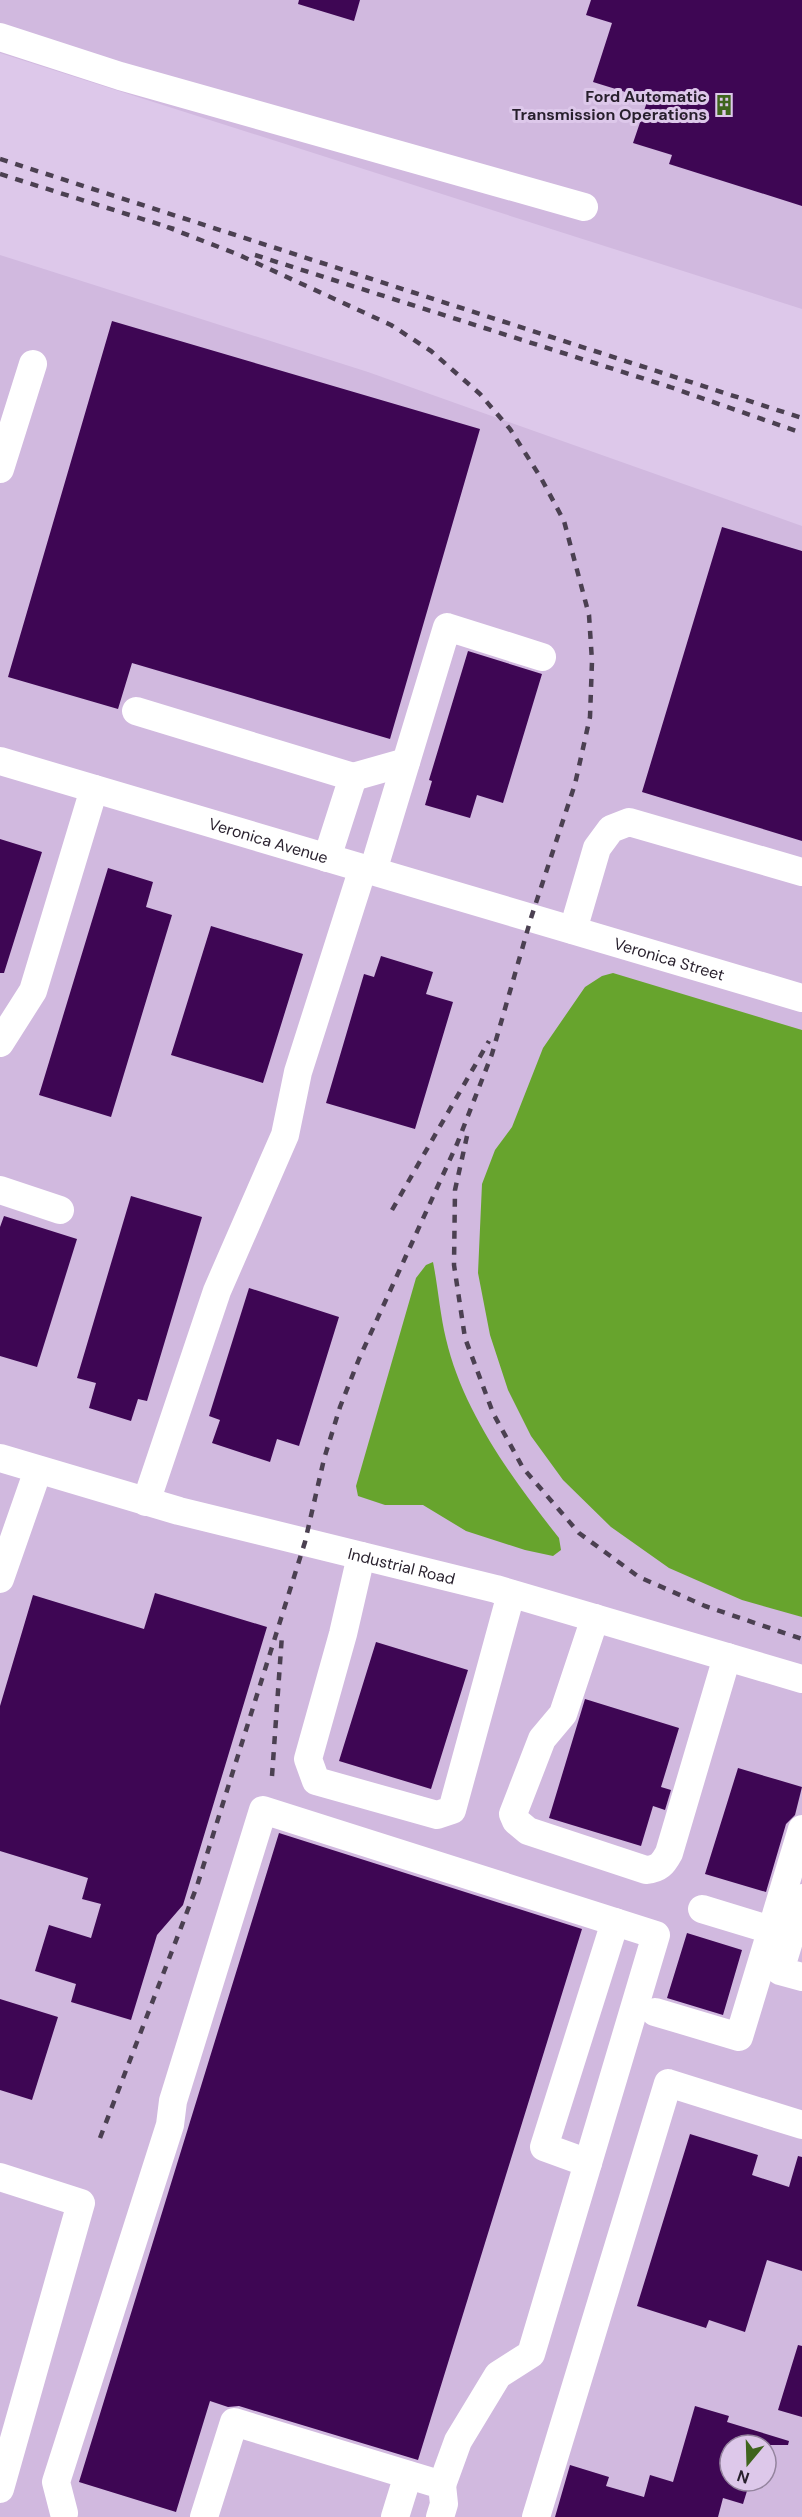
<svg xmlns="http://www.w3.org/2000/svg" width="802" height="2517" font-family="'DM Sans',sans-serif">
<rect width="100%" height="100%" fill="#ddc8ea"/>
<!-- built -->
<path fill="#d1b9df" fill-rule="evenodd" d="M0 0H802V309L0 53Z
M0 255 368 372 802 526V2517H0ZM730 2445H766V2481H730Z"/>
<!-- forest -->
<path fill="#67a42d" d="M613 973 802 1030V1617L742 1600 669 1568 611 1527 563 1480 531 1436 508 1390 490 1335 478 1273 482 1184 495 1150 512 1127 543 1048 585 987 602 976Z
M433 1262C438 1287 440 1314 446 1339 463 1412 513 1480 559 1538L561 1550 553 1556 525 1550 466 1531 423 1505H385L358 1496 356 1486 416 1278 426 1265Z"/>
<!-- building -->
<path fill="#3e0654" d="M299 0H360L354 21 298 4Z
M591 0H802V206L669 164 672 155 633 143 648 99 593 82 612 23 586 15Z
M112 321 480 429 390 739 132 663 118 709 8 677Z
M722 527 802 551V841L642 792Z
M468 651 542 674 503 803 477 795 470 818 425 805 432 781 429 780Z
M0 839 42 852 4 973H0Z
M108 868 153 882 146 907 172 915 111 1117 39 1095Z
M211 926 303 954 263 1083 171 1055Z
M381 956 433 972 426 994 453 1002 415 1129 326 1103 364 974 374 977Z
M131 1196 202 1217 147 1401 138 1399 131 1421 89 1408 96 1383 77 1378Z
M4 1216 77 1239 37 1367 0 1356V1227Z
M249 1288 339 1317 299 1446 277 1439 270 1462 212 1443 220 1420 209 1416Z
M155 1593 267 1627 183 1905 157 1935 131 2020 71 2002 76 1984 35 1971 49 1925 91 1938 101 1904 82 1899 88 1878 0 1851V1706L33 1595 144 1629Z
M376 1642 468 1670 431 1789 339 1761Z
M585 1699 679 1728 661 1787 671 1790 665 1810 653 1806 641 1846 549 1818Z
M738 1768 802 1787 795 1815 786 1824 766 1892 705 1874Z
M279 1833 582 1929 418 2460 239 2406 228 2407 210 2401 176 2512 79 2482Z
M687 1933 742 1950 723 2015 667 1998Z
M0 1999 58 2017 32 2100 0 2090Z
M690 2134 758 2155 752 2175 789 2187 798 2156 802 2157V2271L767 2260 745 2332 709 2320 706 2328 637 2306Z
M798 2345 802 2346V2417L778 2410Z
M695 2406 729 2416 727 2422 789 2441 788 2445H730V2481H750L743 2504 723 2498 718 2517H555L570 2465 609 2477 606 2486 644 2497 650 2475 673 2482Z"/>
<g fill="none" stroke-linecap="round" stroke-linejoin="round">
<!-- minor -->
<g stroke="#fff" stroke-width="28">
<path d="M0 37 120 76 584 207"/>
<path d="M0 469 33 364"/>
<path d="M136 711 353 777 327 858"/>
<path id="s1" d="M0 761 802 998"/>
<path d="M353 777 406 762"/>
<path d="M373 871 447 627 542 657"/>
<path d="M573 930 597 848 611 829 629 822 802 872"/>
<path d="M0 1043 33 991 94 789"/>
<path d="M0 1190 60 1210"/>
<path id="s2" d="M0 1458 179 1511 496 1589 802 1679"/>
<path d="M146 1502 217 1291 285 1135 298 1072 363 868"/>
<path d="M361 1556 343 1634 308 1759 316 1781 437 1815 452 1810 511 1594"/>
<path d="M0 1579 38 1470"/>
<path d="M595 1618 563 1714 542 1739 513 1814 516 1821 528 1831 646 1870C659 1869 663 1864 669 1853L727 1657"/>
<path d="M802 1898 780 1971 802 1977"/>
<path d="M702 1909 771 1930"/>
<path d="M655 2012 739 2037 802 1829"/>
<path d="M588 2163 544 2147 615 1922"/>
<path d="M0 2177 81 2203 0 2489"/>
<path d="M64 2513 56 2482 170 2125 173 2101 263 1810 656 1935 531 2354 498 2375 458 2441 442 2485"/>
<path d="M204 2517 234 2422 442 2485 444 2504 440 2517"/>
<path d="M395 2517 408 2475"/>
<path d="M536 2517 668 2083 802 2125"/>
</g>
<!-- rail -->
<path stroke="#4b4051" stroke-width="4.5" stroke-dasharray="8 8" stroke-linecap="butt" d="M0 159 802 418
M0 174 174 229
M255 255 670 387 802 433
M467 1136 455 1190 454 1265 465 1338 493 1413 523 1468 579 1533 639 1577 705 1606 802 1639
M392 1210 489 1041
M272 1776 282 1635
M100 2138 197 1886 305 1542 324 1459 340 1407 359 1359 457 1144 492 1054 531 918 575 784 590 717 592 661 589 615 564 521 541 478 510 429 480 394 431 351 391 325 237 254 167 227"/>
</g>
<!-- icons -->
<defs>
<symbol id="building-bare" viewBox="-9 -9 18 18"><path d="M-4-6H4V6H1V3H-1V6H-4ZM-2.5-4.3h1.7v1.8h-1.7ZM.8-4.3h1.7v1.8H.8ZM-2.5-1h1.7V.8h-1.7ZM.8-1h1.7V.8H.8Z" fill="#3f641d" stroke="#ddc8ea" stroke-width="2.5" paint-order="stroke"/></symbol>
</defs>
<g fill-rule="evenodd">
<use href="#building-bare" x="709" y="90" width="30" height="30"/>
</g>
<g text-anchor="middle" stroke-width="6" stroke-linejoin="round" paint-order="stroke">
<!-- poi labels -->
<g font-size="16" font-weight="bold" fill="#271f2c" stroke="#ddc8ea" text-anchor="end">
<text x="707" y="102">Ford Automatic<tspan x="707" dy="18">Transmission Operations</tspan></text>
</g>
<!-- street labels -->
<g font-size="16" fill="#271f2c" stroke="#ddc8ea">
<text dy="6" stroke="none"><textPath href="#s1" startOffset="280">Veronica Avenue</textPath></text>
<text dy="6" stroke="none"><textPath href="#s1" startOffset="698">Veronica Street</textPath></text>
<text dy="6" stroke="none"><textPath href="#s2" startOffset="416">Industrial Road</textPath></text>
</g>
</g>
<!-- north arrow -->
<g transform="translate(748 2463) rotate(199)"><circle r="28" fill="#ddc8ea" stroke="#94849e" stroke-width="1.5"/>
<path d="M0-4.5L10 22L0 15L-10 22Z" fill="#3f641d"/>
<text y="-9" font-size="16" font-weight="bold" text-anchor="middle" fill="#271f2c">N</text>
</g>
</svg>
